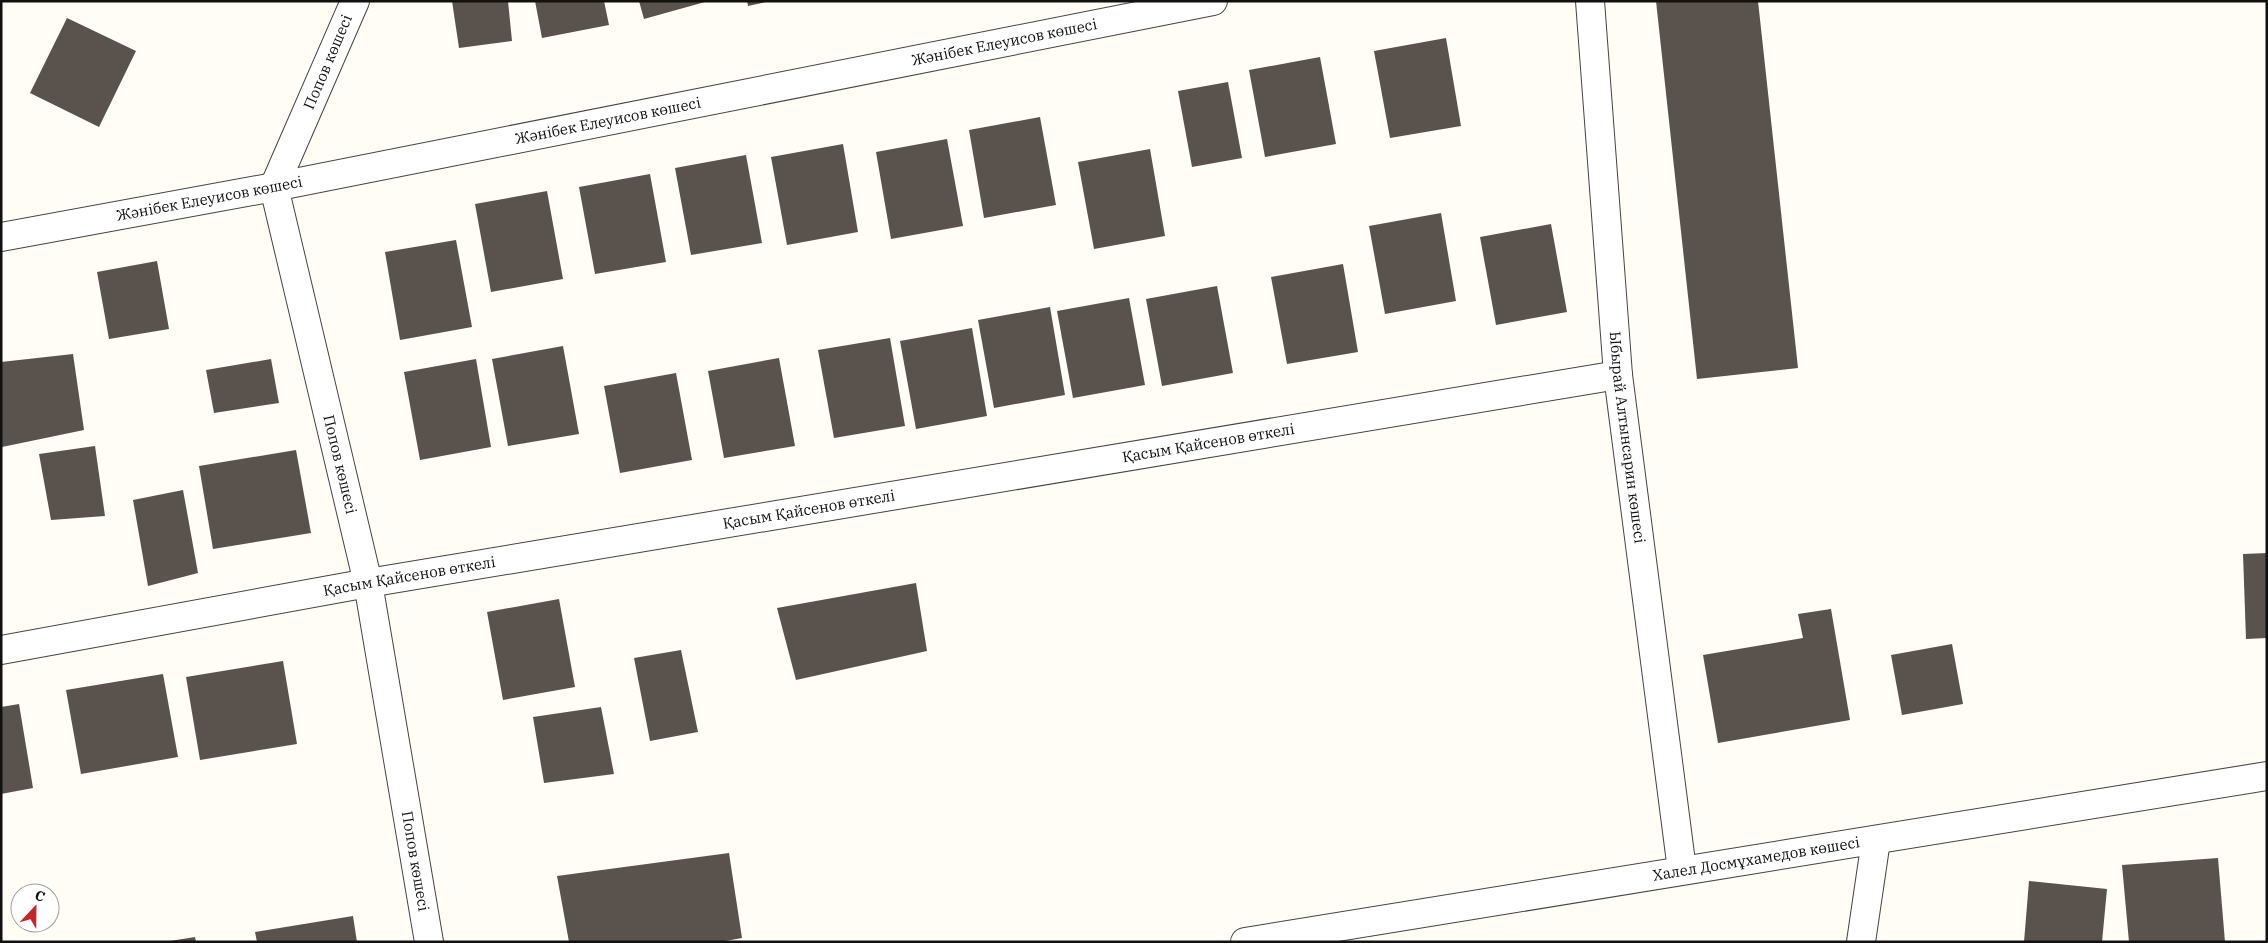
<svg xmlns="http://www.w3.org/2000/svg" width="2268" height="943" font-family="'IBM Plex Serif',serif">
<rect width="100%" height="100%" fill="#fffdf5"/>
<!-- building -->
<path fill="#5a524d" d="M452 1H508L512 41 459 48Z
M535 1H604L609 25 542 38Z
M639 1H704L705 2 644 19Z
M747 1H766V2L748 6Z
M1656 1H1758L1798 368 1697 379Z
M67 18 136 51 99 127 30 93Z
M1446 38 1461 126 1390 138 1374 51Z
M1320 57 1336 144 1265 157 1249 70Z
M1228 82 1242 158 1192 167 1178 91Z
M1040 117 1056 205 984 218 969 130Z
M947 139 963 226 891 239 876 152Z
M843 144 858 232 787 245 771 157Z
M1150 149 1165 236 1094 249 1078 162Z
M746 155 762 243 691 255 675 168Z
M650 174 666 262 595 274 579 187Z
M547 191 563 279 491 292 475 204Z
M1441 213 1456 301 1385 314 1369 226Z
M1551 224 1567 312 1496 325 1480 237Z
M456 240 472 327 400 340 385 252Z
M157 261 169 329 109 339 97 272Z
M1343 264 1358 352 1287 364 1271 277Z
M1217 286 1233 373 1162 386 1146 299Z
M1129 298 1145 385 1073 398 1057 311Z
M1050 307 1065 395 994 408 978 320Z
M972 328 987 416 916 429 900 341Z
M890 338 905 426 834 438 818 350Z
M563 346 579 434 508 446 492 359Z
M73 354 84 430 2 447 1 362Z
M779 358 795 446 724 458 708 371Z
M271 359 279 403 214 413 206 370Z
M476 359 491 447 420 460 404 372Z
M676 373 692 460 620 473 604 386Z
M95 446 105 516 51 520 39 454Z
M296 450 311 533 213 549 199 466Z
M183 490 198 573 148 586 133 500Z
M2267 553V638L2246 639 2243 554Z
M916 583 927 651 796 680 777 608Z
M559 599 575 687 503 700 487 612Z
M1831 609 1850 720 1718 743 1703 655 1803 638 1798 614Z
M1952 644 1963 704 1902 715 1891 655Z
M681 650 698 732 650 741 634 658Z
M283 661 297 744 200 760 186 677Z
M163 674 178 757 81 774 66 690Z
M19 704 33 788 1 794V707Z
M601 707 614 774 544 783 533 717Z
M729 853 742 938 720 942H569L557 876Z
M2218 858 2225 942H2129L2122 865Z
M2029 881 2107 889 2102 942H2024Z
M353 916 357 942H257L255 932Z
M195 937 196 942H170V941Z"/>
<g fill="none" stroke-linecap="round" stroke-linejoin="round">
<defs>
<g id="minor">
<path id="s1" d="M355 1 274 187 368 583 429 942"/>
<path id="s2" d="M1 237 274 187 1213 1"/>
<path id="s3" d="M1 650 368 583 1618 375"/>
<path d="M1861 942 1876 840"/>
</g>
<g id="tertiary">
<path id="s4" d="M1590 1 1618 375 1682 870"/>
<path id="s5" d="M1245 942 2267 776"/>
</g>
</defs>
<!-- minor casing -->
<use href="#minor" stroke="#444" stroke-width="30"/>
<!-- tertiary casing -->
<use href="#tertiary" stroke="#444" stroke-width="30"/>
<!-- minor -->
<use href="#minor" stroke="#fff" stroke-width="28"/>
<!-- tertiary -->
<use href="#tertiary" stroke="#fff" stroke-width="28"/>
</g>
<g text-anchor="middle" stroke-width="5" stroke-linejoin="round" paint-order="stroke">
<!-- street labels -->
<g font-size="15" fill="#111" stroke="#fff">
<text dy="5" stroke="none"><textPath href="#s2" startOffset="1022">Жәнібек Елеуисов көшесі</textPath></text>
<text transform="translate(328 62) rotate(-67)" y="5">Попов көшесі</text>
<text dy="5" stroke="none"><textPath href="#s2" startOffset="618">Жәнібек Елеуисов көшесі</textPath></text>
<text dy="5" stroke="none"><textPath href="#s2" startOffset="212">Жәнібек Елеуисов көшесі</textPath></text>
<text dy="5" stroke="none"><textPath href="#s4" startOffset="438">Ыбырай Алтынсарин көшесі</textPath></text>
<text dy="5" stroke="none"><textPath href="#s3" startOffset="1225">Қасым Қайсенов өткелі</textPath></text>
<text dy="5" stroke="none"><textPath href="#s1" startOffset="488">Попов көшесі</textPath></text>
<text dy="5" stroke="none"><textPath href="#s3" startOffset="820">Қасым Қайсенов өткелі</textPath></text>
<text dy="5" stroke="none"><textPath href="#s3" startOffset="415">Қасым Қайсенов өткелі</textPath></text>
<text dy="5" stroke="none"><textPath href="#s5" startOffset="518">Халел Досмұхамедов көшесі</textPath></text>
<text dy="5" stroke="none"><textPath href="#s1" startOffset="892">Попов көшесі</textPath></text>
</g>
</g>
<!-- border -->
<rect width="2268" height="943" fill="none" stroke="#111111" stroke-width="5"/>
<!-- north arrow -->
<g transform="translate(35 908) rotate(22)"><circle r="24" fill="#ffffff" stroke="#a0a0a0"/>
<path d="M0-4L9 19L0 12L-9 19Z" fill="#c4262e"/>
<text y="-8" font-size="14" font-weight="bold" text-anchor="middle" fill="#111111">С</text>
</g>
</svg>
